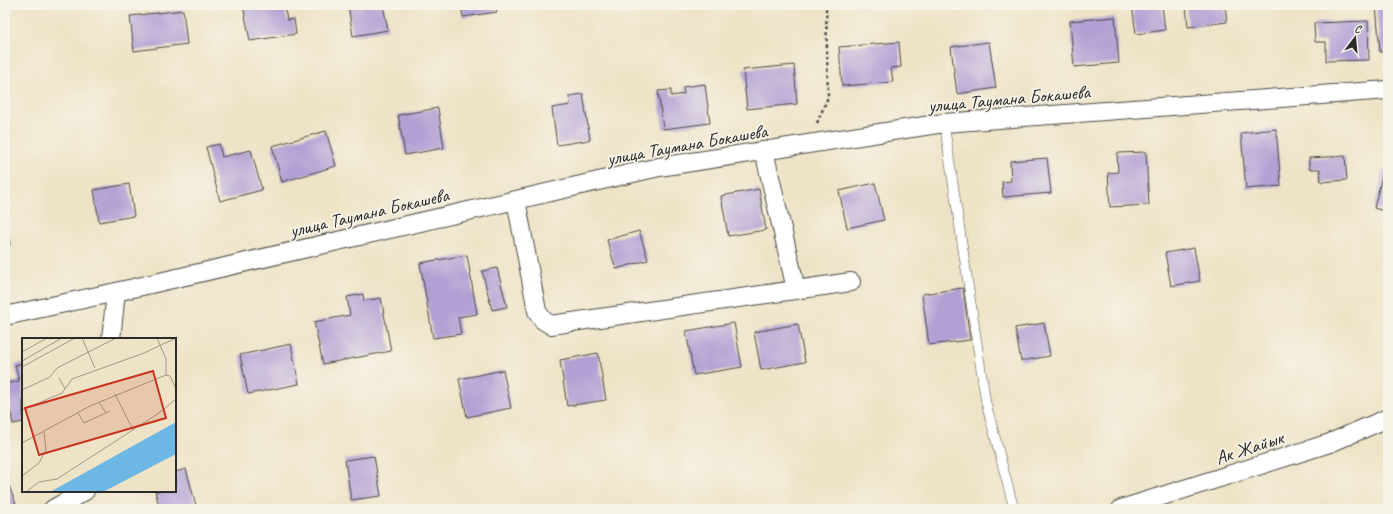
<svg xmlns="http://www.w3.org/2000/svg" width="1393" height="514" font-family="Caveat,sans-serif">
<rect width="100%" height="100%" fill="#f7f3e8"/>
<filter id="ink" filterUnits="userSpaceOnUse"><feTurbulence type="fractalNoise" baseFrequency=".025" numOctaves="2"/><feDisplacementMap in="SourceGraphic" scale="8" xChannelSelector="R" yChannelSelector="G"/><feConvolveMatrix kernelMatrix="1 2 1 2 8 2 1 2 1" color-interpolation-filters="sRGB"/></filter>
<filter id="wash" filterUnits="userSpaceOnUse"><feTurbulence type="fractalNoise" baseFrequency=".012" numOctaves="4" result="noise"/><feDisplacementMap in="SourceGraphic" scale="16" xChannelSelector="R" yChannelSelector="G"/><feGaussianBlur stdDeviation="0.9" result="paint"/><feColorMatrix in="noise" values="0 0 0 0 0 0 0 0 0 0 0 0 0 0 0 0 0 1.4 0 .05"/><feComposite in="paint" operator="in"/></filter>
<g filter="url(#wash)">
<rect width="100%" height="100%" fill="#eee3c6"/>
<g id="blocks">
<!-- building -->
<path fill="#b1a0d4" d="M243 5H284L287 20 294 19 296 34 250 41Z
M348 5H383L388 30 353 36Z
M461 5H495L497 12 463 17Z
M1132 5H1162L1165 30 1136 34Z
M1186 5H1225L1227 22 1188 27Z
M1376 5H1388V52H1380Z
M183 10 187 44 134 51 130 16Z
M1115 17 1119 63 1074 67 1070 21Z
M1368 21 1369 60 1326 61V42H1315L1314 23Z
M899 42 901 67 891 68 893 82 842 86 839 47Z
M989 42 996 88 957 94 951 47Z
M794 65 797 104 747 109 743 70Z
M705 84 710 123 663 129 658 91 671 90V96L684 94 683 87Z
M583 94 590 140 557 145 552 108 570 105 569 96Z
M438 108 444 148 405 155 398 115Z
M1276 129 1281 186 1246 189 1241 133Z
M326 131 336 166 282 182 272 146Z
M219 144 222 157 251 150 262 190 220 201 206 147Z
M1146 152 1149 205 1110 207 1108 173 1118 172 1117 153Z
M1345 156 1347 180 1321 182 1320 169H1309V158Z
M1047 158 1051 193 1003 197 1002 182 1011 181 1010 161Z
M1384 169 1388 170V212L1374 208Z
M875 183 884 220 847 228 839 191Z
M129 184 134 216 99 222 94 190Z
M759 189 766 230 728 236 721 196Z
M5 217 10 245H5Z
M639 231 648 260 616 269 607 240Z
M1194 248 1200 281 1171 286 1165 253Z
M467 255 477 314 458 317 461 334 433 338 420 263Z
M497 268 507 307 492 310 482 271Z
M963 288 970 340 929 345 922 294Z
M363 294 364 301 381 298 391 351 323 364 314 322 350 315 347 297Z
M734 323 742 367 694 375 686 331Z
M1044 323 1050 356 1021 361 1015 328Z
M798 324 805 362 761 370 754 332Z
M291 344 299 384 248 394 240 355Z
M598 353 606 400 567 406 560 360Z
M23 363V422L13 424 5 384 19 381 15 365Z
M503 370 511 408 467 417 459 379Z
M374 456 381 496 351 500 345 460Z
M186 469 197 509H160L155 491H175V472Z
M5 475 17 507 13 509H5Z"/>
</g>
</g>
<g filter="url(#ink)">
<use href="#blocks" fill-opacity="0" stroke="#484742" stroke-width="1"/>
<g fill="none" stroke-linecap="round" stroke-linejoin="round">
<defs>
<path id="service" d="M944 123 986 403 1014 509"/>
<path id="minor" d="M764 151 796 289
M516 200 537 311 543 320 551 325 851 282
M5 316 116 292 659 167 944 123 1388 90
M111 339 116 292
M53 509 85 491
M1121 509 1330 443 1388 418"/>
</defs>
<!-- service casing -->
<use href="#service" stroke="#484742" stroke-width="10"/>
<!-- minor casing -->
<use href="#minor" stroke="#484742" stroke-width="20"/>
<!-- path -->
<path stroke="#484742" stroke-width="2.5" stroke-dasharray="3 3" stroke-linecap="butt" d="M817 123 828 97 826 5"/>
<!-- service -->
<use href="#service" stroke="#fff" stroke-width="9"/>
<!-- minor -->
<use href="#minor" stroke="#fff" stroke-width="18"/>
</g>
</g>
<g text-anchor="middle" stroke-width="3.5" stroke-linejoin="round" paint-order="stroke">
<!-- street labels -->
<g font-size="19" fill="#2b2b2b" stroke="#f7f3e8">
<text transform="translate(1009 98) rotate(-5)" y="7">улица Таумана Бокашева</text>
<text transform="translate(687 144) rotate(-10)" y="7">улица Таумана Бокашева</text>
<text transform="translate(369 212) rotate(-13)" y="7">улица Таумана Бокашева</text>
<text transform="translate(1249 447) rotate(-18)" y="7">Ак Жайык</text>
</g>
</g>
<!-- overview -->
<g transform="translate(22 338)">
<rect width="154" height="154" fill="#eee3c6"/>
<path d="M154 84V116L81 154H28Z" fill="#6db7e5"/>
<path fill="none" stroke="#a09988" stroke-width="1" d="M60 0 73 30M0 14 25 0M0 23 40 0M0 29 53 0M144 37 148 38 154 51M37 40 43 51M0 52 28 39 35 30 94 0M93 56 111 92M77 64 84 75M0 72 40 55 50 41 122 15 154 0M56 75 62 85 88 73M0 105 68 68 144 37V21L135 0M0 138 17 125 24 112 22 94M4 154 17 144 35 141 137 75 154 61"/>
<path fill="#c8321e" fill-opacity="0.15" stroke="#c8321e" stroke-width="2" d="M131 33 144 80 17 117 3 70Z"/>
<rect width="154" height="154" fill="none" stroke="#2b2b2b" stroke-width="2"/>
</g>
<!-- margin -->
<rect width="1393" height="514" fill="none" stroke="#f7f3e8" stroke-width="20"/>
<!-- north arrow -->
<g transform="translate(1355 38) rotate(16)" stroke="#f7f3e8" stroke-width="3" paint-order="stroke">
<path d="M0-3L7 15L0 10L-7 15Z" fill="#2b2b2b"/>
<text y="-6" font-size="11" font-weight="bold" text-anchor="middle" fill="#2b2b2b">С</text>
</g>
</svg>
